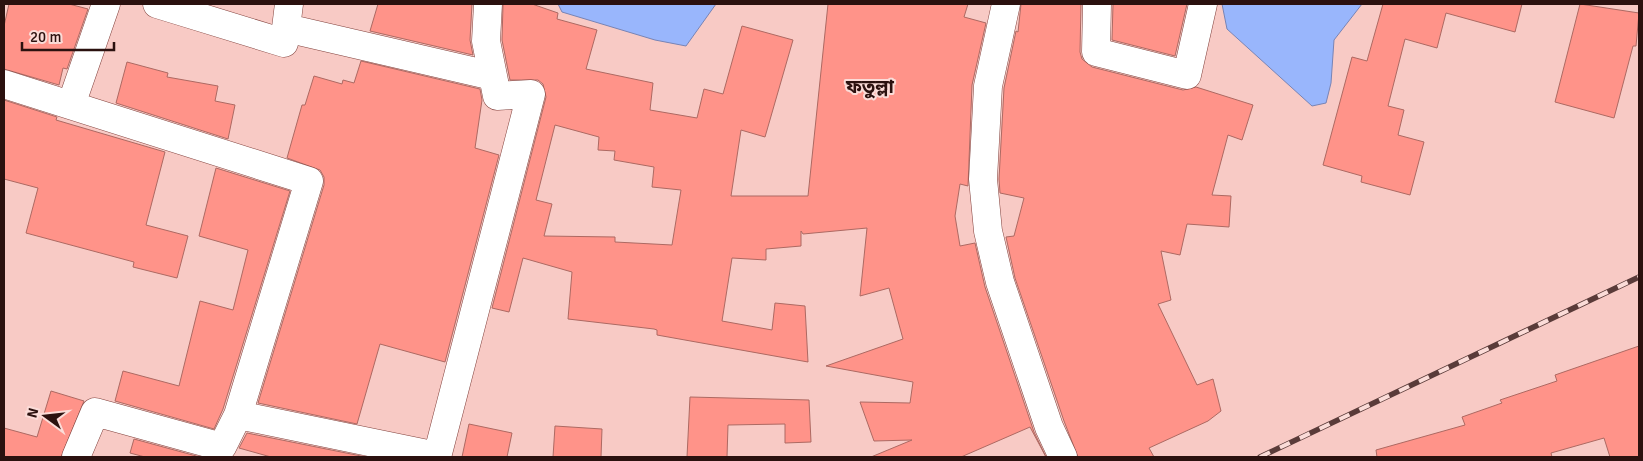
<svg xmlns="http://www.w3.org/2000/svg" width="1643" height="461" font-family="Signika,'Noto Sans Bengali',sans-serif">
<rect width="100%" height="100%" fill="#f8cac5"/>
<!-- water -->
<path fill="#99b6fc" stroke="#7884b5" d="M558 4H716L686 46 655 40 562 12Z
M1222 4H1362L1334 40 1331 83 1326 103 1312 106 1227 29Z"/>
<!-- building -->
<path fill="#ff9389" stroke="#ad6962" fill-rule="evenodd" d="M9 4H69L88 9 67 69 63 68 59 85 4 69V26Z
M378 4H472L470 40 473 55 370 31Z
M503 4H532L558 13 557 19 597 30 586 69 653 83 650 110 697 118 704 89 723 94 742 26 793 40 765 137 741 130 731 196H808L828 4H968L964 17 986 23 972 85 968 186 960 184 955 216 960 246 975 243 985 287 1034 432 1046 457 1030 427 961 457H871L912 440 874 441 860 402 910 403 913 382 826 366 903 339 889 288 860 296 867 228 803 234 801 231V246L766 249V260L732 258 722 321 772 330 775 303 805 306 808 362 657 335V330L654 329 568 319 572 272 523 258 509 312 492 308 546 97 543 84 538 80H510L502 40ZM555 125 599 137 598 150 615 151 614 160 654 167 652 187 681 190 672 245 615 242V237L544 236 552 204 536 200Z
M1021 4H1081L1080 52 1082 59 1092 67 1183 90 1196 87 1253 105 1242 140 1228 135 1212 195 1231 196 1229 227 1187 224 1180 255 1161 251 1171 300 1158 304 1197 385 1213 379 1221 411 1208 421 1149 448 1154 457H1078L1064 421 1015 278 1006 237 1014 236 1024 198 1000 193 999 179 1004 88 1016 31 1018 32Z
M1113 4H1187L1175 56 1112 40Z
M1383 4H1522L1515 32 1446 13 1437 48 1405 39 1388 106 1404 110 1398 135 1424 142 1410 195 1361 182 1362 176 1323 165 1352 57 1367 61Z
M1580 4 1639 13 1636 46H1633L1614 118 1555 102Z
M361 61 480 89 482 100 475 148 499 155 445 362 380 344 357 424 258 403 324 185V177L320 170 287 158 302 105H305L314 76 342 84 343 80 354 83Z
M127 62 168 73 167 77 218 86 215 101 235 105 228 139 116 103Z
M4 100 57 117 56 120 165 152 146 225 188 236 177 278 133 267 134 262 26 233 38 188 4 179Z
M216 168 290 191 223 409 214 429 115 401 123 371 179 386 200 301 233 310 248 250 199 236Z
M1639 346V457H1610L1604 438 1551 453 1552 457H1377L1376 450 1465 425 1462 417 1502 403 1500 400 1557 381 1555 375Z
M51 391 84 401 61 457H4V428L37 437Z
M690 397 809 400 811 442 785 443V424L728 425 727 457H687Z
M469 424 512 433 507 457H462Z
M555 426 602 429 601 457H553Z
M247 433 366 457H271L239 448Z
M134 439 200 457H145L130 453Z"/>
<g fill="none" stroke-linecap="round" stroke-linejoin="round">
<defs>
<path id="street" d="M157 4 284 43 286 28 493 76
M1006 4 988 86 983 179 988 231 1000 282 1049 427 1063 457
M1097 4 1096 52 1187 75 1203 4
M286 28 289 4
M4 84 309 181 238 415 222 447 95 412 76 457
M71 105 106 4
M238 415 437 456
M437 457 531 94 497 96 486 41 488 4"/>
</defs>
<!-- street casing -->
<use href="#street" stroke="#83433e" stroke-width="29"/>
<!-- street -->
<use href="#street" stroke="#fff" stroke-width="28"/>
<defs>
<path id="rail" d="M1260 457 1639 277"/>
</defs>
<!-- rail casing -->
<use href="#rail" stroke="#5a3b39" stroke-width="5.5"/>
<!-- rail -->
<use href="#rail" stroke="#fbdcd8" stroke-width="4" stroke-dasharray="11" stroke-linecap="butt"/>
</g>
<g text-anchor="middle" stroke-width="4" stroke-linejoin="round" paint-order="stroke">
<!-- district labels -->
<g font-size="19" font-weight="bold" fill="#2b110f" stroke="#fbdcd8">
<text x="870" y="93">ফতুল্লা</text>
</g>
</g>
<!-- border -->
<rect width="1643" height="461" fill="none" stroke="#2b110f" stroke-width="10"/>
<!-- north arrow -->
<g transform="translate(45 416) rotate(285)" stroke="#fbdcd8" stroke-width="4" paint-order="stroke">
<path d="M0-4L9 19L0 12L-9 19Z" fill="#2b110f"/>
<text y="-8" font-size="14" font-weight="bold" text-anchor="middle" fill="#2b110f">N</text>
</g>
<!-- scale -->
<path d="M22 42v8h92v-8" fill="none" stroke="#2b110f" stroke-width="2.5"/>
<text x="30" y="42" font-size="15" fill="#2b110f" stroke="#fbdcd8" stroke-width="4" paint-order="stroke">20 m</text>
</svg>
